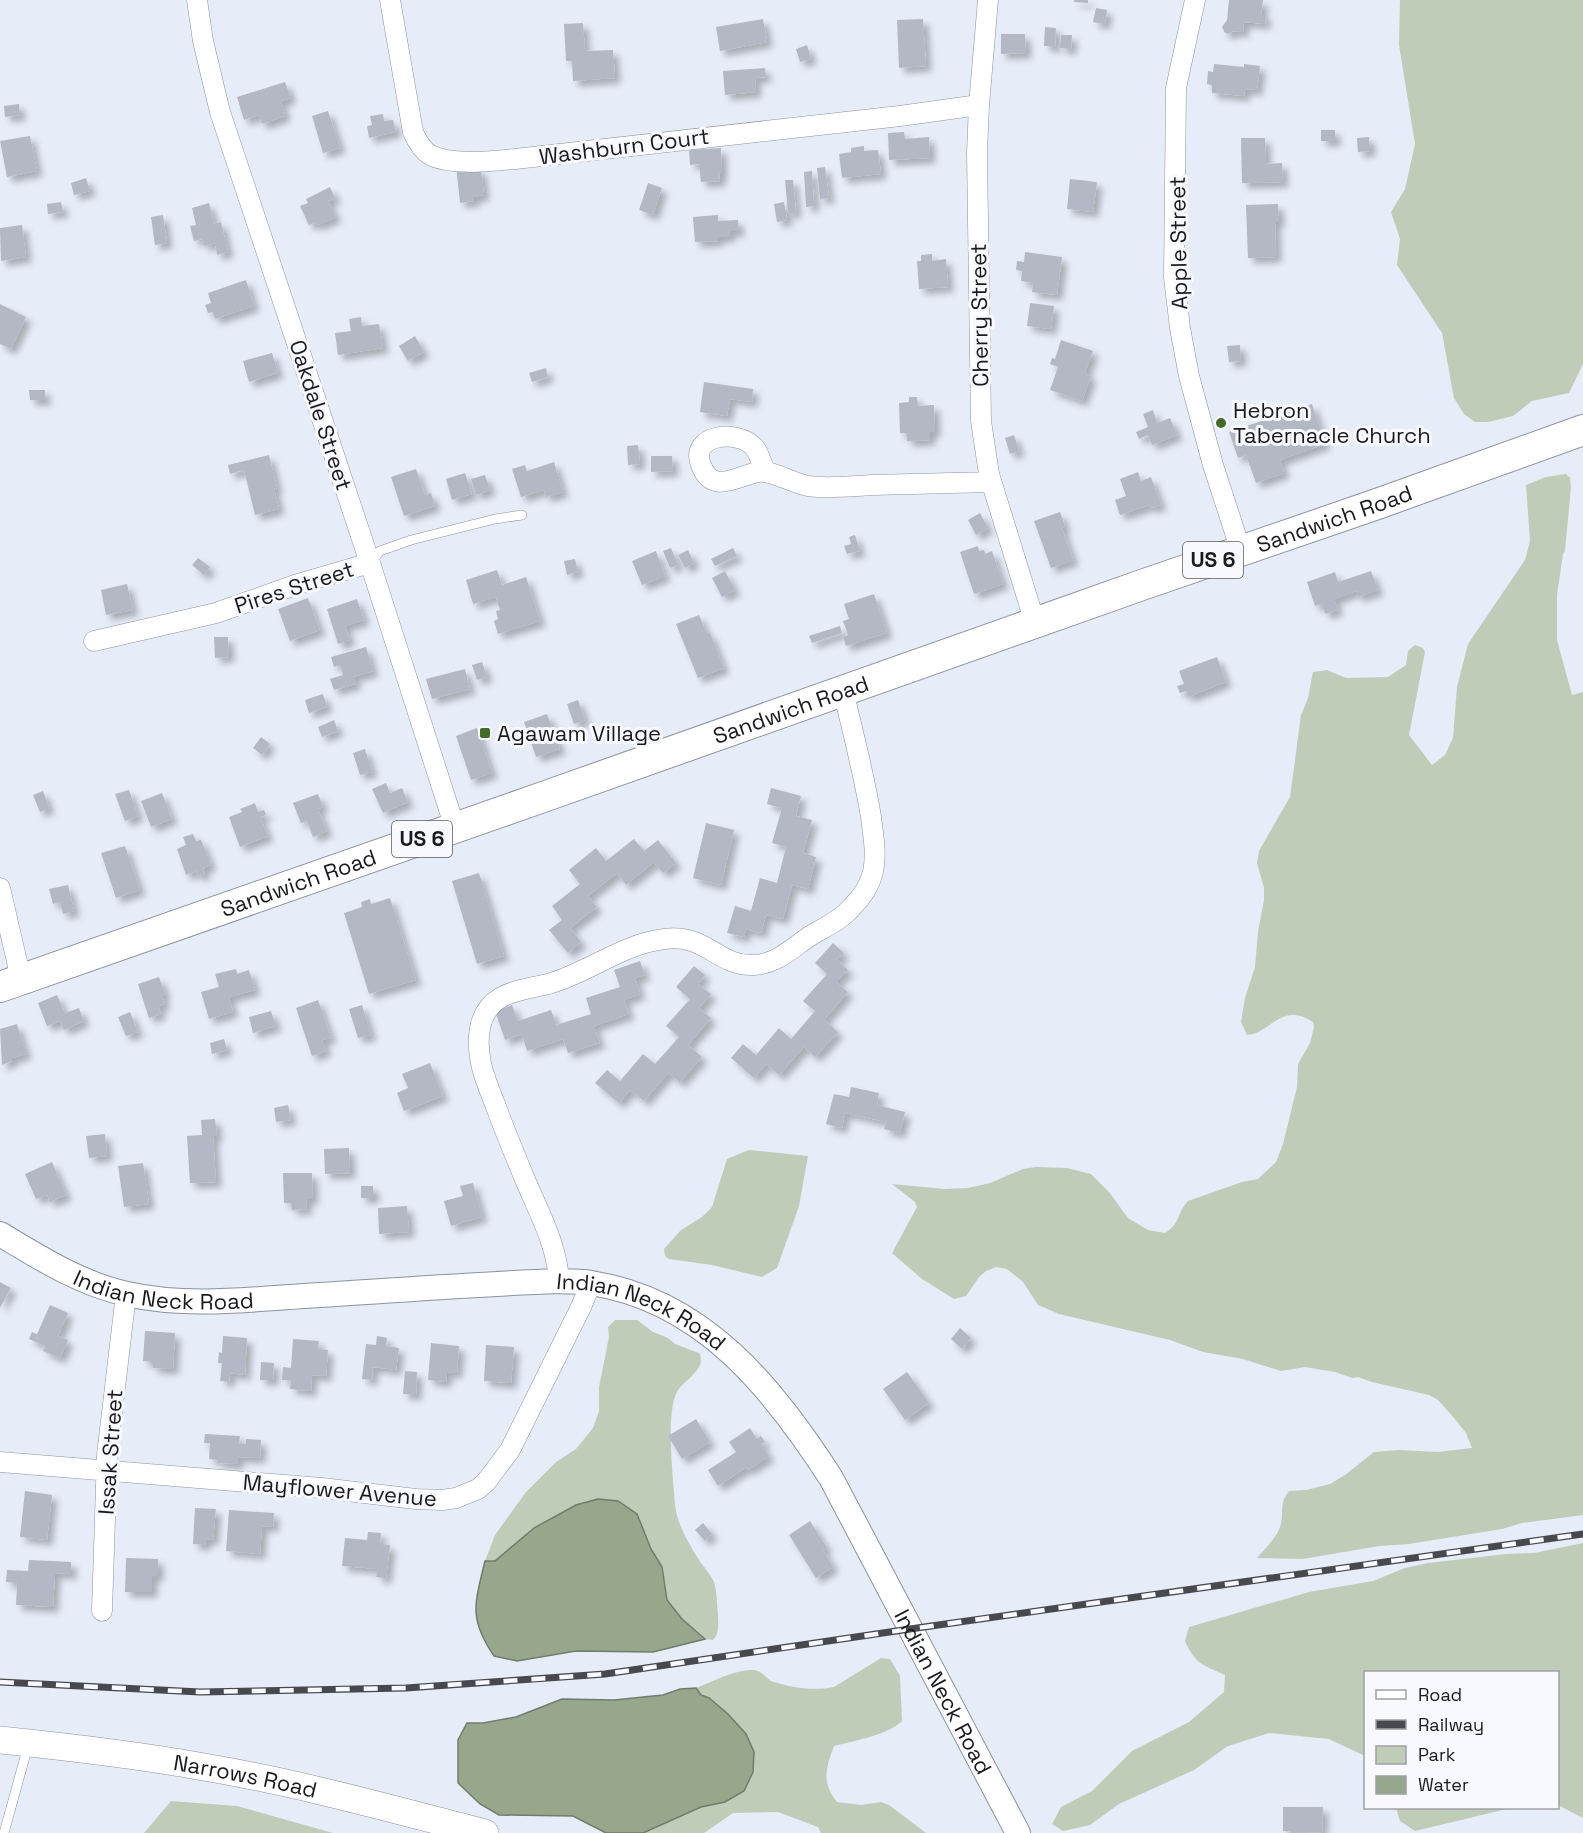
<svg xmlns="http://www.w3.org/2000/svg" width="1583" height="1833" font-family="'Space Grotesk',sans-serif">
<defs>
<filter id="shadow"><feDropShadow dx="5.5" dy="5.5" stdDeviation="3" flood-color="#0004"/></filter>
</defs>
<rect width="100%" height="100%" fill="#e6ecf8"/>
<!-- green -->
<path fill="#bfccb8" d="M1400 0H1583V364L1569 393 1532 401 1513 416 1488 422H1475L1464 414 1454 398 1442 333 1397 265 1400 239 1391 212 1405 189 1415 144 1399 45Z
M1566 474 1570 478 1571 487 1565 551 1563 554 1557 595V640L1572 695 1583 692V1515L1522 1523 1502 1529 1409 1544 1379 1546 1303 1559 1257 1558C1265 1548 1279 1536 1281 1523 1284 1509 1279 1504 1289 1491L1306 1490 1330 1484 1345 1475 1374 1452 1398 1450 1438 1452 1472 1448 1466 1433 1455 1419 1438 1400 1429 1395 1372 1382 1358 1377 1352 1378 1335 1372 1305 1367 1281 1371 1243 1359 1203 1352 1170 1340 1059 1314 1038 1305 1023 1282 1007 1269 996 1267 986 1271 979 1277 966 1296 954 1299 922 1279 892 1253 917 1207 915 1202 892 1184 944 1189 968 1188 990 1183 1023 1169 1036 1167 1067 1168 1091 1174 1109 1192 1128 1218 1148 1230 1165 1233C1181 1223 1176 1214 1188 1201L1242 1182 1258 1179 1276 1162 1283 1144 1297 1087 1298 1064 1310 1043 1314 1027 1313 1022C1281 1001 1270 1034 1247 1035L1241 1022 1245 998 1255 967 1258 932 1264 900V888L1257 863 1259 851 1290 797 1301 715 1308 698 1313 672 1327 670 1346 678 1388 677 1406 665 1408 651 1415 645 1423 648 1425 652 1409 735 1432 765 1445 755 1453 738 1457 687 1468 644 1525 560 1530 541 1526 485 1546 477Z
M749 1150 808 1156 799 1206 777 1268 762 1277 712 1265 669 1259 665 1256 664 1249 681 1230 702 1217 712 1207 727 1159Z
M615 1320H637L653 1332 668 1338 675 1344 699 1353C708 1370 682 1380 676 1394 666 1417 673 1478 675 1504 677 1526 690 1545 701 1563 706 1569 711 1576 714 1582 717 1593 717 1604 718 1614 718 1625 720 1632 713 1640L705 1639 682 1619 667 1600 662 1567 651 1549 637 1514 534 1528 495 1561H485L495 1535 526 1492 556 1462 576 1449 593 1428 599 1411V1387L609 1337 608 1327Z
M1583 1543V1818L1558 1805V1672H1366L1365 1756 1329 1739 1269 1733 1228 1746 1194 1770 1119 1804 1090 1825 1063 1831 1052 1824 1061 1807 1092 1791 1132 1751 1189 1722 1224 1692 1225 1675C1203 1665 1195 1664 1185 1641L1189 1627 1309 1592 1373 1581 1405 1568 1428 1563 1506 1554 1534 1553Z
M881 1658 890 1659 900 1676 902 1721C888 1735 854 1741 834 1746 826 1768 821 1782 837 1802L861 1805 881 1802 889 1805 926 1833H821L818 1827 778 1812 733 1813 704 1833H643L701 1807 725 1802 709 1698 701 1695 696 1688C714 1681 735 1669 754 1670 763 1671 767 1680 774 1682 793 1688 814 1691 834 1687Z
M171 1801 237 1806 333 1833H144Z
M1396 1808H1511L1415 1831 1400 1821Z"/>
<!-- water -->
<path fill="#96a78c" stroke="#707d6b" stroke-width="1.5" d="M598 1499 618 1501 637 1514 651 1549 662 1567 667 1600 682 1619 705 1639 653 1652 576 1651 517 1661 494 1656C468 1618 475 1603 485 1561H495L534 1528 576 1505Z
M696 1688 701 1695 709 1698 728 1714 746 1734 754 1752 753 1772 744 1791 725 1802 701 1807 643 1833H606L573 1816 499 1815 480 1804 458 1783V1740L467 1723H483L516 1717 562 1699 614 1700 663 1695 680 1689Z"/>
<!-- building -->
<path fill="#b3b8c4" filter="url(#shadow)" d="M1074 0H1088V3L1074 2Z
M1229 0H1263L1261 15H1266L1265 24 1244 22 1243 32 1233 31 1229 34 1225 33 1222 27 1227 20Z
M1096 8 1107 10 1105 24 1093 22Z
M763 19 767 42 720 51 716 27Z
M923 19 926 66 899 68 897 20Z
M583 23 585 51 613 50 615 78 573 81 572 61H566L564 24Z
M1045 27 1056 28 1055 47 1044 46Z
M1001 34H1025L1026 53 1001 54Z
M1061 35H1072L1071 49 1060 48Z
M807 45 811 59 800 62 796 49Z
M1214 64 1244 67V64L1260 66 1257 90 1245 89 1244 96 1212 93V85L1207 84 1208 71 1213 72Z
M765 68 766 77 755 78 756 92 725 95 723 71Z
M285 82 291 98 281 101 285 116 262 124 259 115 244 120 237 97Z
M19 104 20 115 5 117 4 106Z
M328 111 340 148 323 153 312 116Z
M383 114 384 121 393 120 396 132 369 138 367 126 372 125 370 116Z
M1321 130H1335V141H1321Z
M904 132 905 139 929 137 930 158 889 160 888 133Z
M30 136 37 171 7 177 0 141Z
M1369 137 1370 151 1358 152 1357 138Z
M1241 138H1265L1266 164 1282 163 1283 182 1242 183Z
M864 146V151L878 150 881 174 842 178 839 154 851 152V148Z
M721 148 722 174H719L720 181 701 182 699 164 690 165 689 150Z
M456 165 481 170 484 195 474 197V201L460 203Z
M825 167 829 198 820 199 817 168Z
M812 171 814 206 806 207 804 172Z
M86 178 90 191 74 195 71 183Z
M1070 179 1097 182 1093 212 1067 209Z
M785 180H793L796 213H788Z
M648 183 662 188 653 215 639 210Z
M330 187 335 198 328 201 336 217 318 225 316 222 309 225 300 206 308 203 306 199Z
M61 202 63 212 48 214 47 204Z
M784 202 787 220 777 222 774 204Z
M209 203 214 224 221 222 228 252 217 255 215 243 204 246 202 239 194 241 190 226 196 225 192 208Z
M1278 204 1279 222H1275L1276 257 1248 258 1246 205Z
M163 215 167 243 155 245 151 217Z
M718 215V221L738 220 739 231H729L730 237H718V241L695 242 693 217Z
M22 225 26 257 1 261 0 228Z
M1025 252 1062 257 1057 295 1032 292 1033 283 1021 281 1022 271 1016 270 1017 261 1024 262Z
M932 254V261L946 259 948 287 919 289 917 261H921V255Z
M246 280 254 306 215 319 213 312 208 313 205 305 211 303 208 293Z
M1030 303 1054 306 1051 329 1027 326Z
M0 304 26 317 11 349 0 344Z
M361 317 362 326 379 324 383 348 338 355 335 333 351 331 349 319Z
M415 336 424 352 408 361 399 346Z
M1061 340 1093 351 1085 373 1091 376 1082 401 1050 390 1058 367 1050 364 1052 358 1055 359Z
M1240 345 1241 361 1229 362 1227 346Z
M272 353 278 373 249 382 243 361Z
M546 368 548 377 532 382 529 373Z
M704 382 753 389 752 402 730 399 727 416 700 412Z
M29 390H45V400H30Z
M909 397H917L918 406 934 405 935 432H930V440L907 441V433H900L899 403 909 402Z
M1312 404 1325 444 1280 460 1284 473 1256 483 1246 455 1238 458 1229 432Z
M1153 410 1157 423 1170 418 1177 435 1152 445 1148 435 1139 439 1136 432 1148 427 1143 414Z
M1014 435 1019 451 1010 454 1005 438Z
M638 445 640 464 628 465 627 446Z
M269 455 277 488 274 489 279 509 255 515 244 470 230 474 228 465Z
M651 456H672L673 471 651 472Z
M554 462 563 492 546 497 544 490 521 497 512 469 525 465 527 471Z
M416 469 425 495 431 493 435 506 404 516 391 477Z
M1138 472 1141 481 1151 477 1161 505 1151 508 1150 505 1120 515 1115 500 1126 496 1120 479Z
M465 473 472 494 452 500 446 479Z
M485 475 490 490 476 495 471 479Z
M1060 512 1065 526 1062 528 1073 560 1051 568 1034 521Z
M980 513 988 528 976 535 968 520Z
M855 535 860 551 847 554 844 546 851 544 849 537Z
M978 546 979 551 984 550 985 554 992 551 1003 584 974 594 960 552Z
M671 548 678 565 670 568 663 551Z
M733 548 737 556 715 566 711 559Z
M688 550 694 563 685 568 678 555Z
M656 551 665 576 642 585 632 561Z
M198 558 210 567 204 575 192 565Z
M575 559 578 572 567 575 564 561Z
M497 570 502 585 526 577 540 621 498 634 494 621 498 619 496 611 500 610 496 597 473 604 466 580Z
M725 571 735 590 722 597 712 578Z
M1371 571 1378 590 1358 597 1356 591 1334 599 1338 610 1325 614 1322 604 1315 606 1307 582 1335 572 1338 582Z
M127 584 133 610 106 615 101 590Z
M874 594 887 633 846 646 843 637 848 635 843 621 849 619 844 604Z
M308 598 320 630 290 641 278 609Z
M357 599 364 620 345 626 350 640 338 644 327 609Z
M699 615 707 634 710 633 724 668 698 678 676 624Z
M840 626 842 633 812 643 809 636Z
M214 637H228L229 657 215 658Z
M366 647 373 671 353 677 356 684 334 690 330 679 343 675 340 665 334 667 331 657Z
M1217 657 1226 682 1188 697 1186 691 1180 693 1177 686 1184 684 1179 671Z
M482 662 487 677 477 680 472 665Z
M465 669 470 689 432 699 426 679Z
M323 694 327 707 309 713 305 700Z
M578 700 585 720 574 724 567 704Z
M547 714 560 749 536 757 524 722Z
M334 720 338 731 322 737 318 727Z
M477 728 492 773 471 780 456 736Z
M261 737 270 744 262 755 253 748Z
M365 749 372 772 360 775 353 753Z
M386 783 390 793 402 788 408 802 383 813 372 789Z
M771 788 801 796 796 816 812 820 803 853 816 857 808 889 792 885 783 919 766 915 761 933 746 929 744 937 727 933 735 906 751 911 760 878 777 883 786 847 772 843 782 808 767 804Z
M129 790 138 816 125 821 115 794Z
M43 791 49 808 40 812 33 795Z
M162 793 172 819 151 827 141 801Z
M318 794 323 807 318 809 327 831 313 837 307 821 301 823 293 803Z
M255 803 258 812 264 810 266 815 260 817 268 836 240 847 229 817 242 812 240 809Z
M706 823 734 830 721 885 693 878Z
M193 834 196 841 201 840 211 865 203 868 205 874 198 876 196 871 186 875 177 849 186 845 183 837Z
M634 839 644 851 658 840 676 863 663 873 654 862 626 885 617 873 588 896 597 907 570 928 581 942 568 953 549 930 562 920 552 906 580 884 569 870 596 848 606 861Z
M125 846 140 890 116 898 101 853Z
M479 873 504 956 477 964 452 881Z
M68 885 74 911 63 914 60 902 53 904 49 889Z
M390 898 416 980 369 994 344 913 362 907 361 902 370 899 371 904Z
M833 943 844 953 837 960 848 970 836 982 848 992 824 1020 838 1032 815 1057 804 1047 779 1075 766 1064 754 1078 731 1058 743 1044 756 1055 779 1028 791 1039 815 1011 803 1001 827 974 815 963Z
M640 961 645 975 635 978 640 994 624 1000 629 1014 594 1026 600 1043 568 1053 563 1039 527 1051 522 1034 505 1040 495 1011 512 1005 518 1021 551 1010 556 1025 591 1014 586 998 620 987 614 970Z
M694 966 705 975 698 984 711 994 699 1008 711 1018 688 1045 702 1057 680 1082 668 1073 644 1101 630 1090 619 1103 595 1083 607 1070 620 1081 643 1054 655 1064 679 1037 666 1026 690 999 676 987Z
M236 969 237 974 249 970 255 990 229 997 233 1012 209 1019 201 992 219 987 215 974Z
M159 977 165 994 162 995 165 1004 158 1006 161 1014 149 1018 138 984Z
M57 995 65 1013 79 1008 84 1021 64 1030 60 1021 47 1026 38 1003Z
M318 1000 331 1038 322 1040 326 1051 312 1056 296 1008Z
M362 1005 371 1035 358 1038 349 1009Z
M271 1011 276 1026 253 1033 249 1017Z
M130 1012 138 1032 126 1036 118 1017Z
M17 1024 26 1054 12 1058V1061L2 1065 0 1029Z
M224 1039 227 1050 212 1054 210 1043Z
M430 1063 443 1096 404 1111 397 1093 408 1088 402 1074Z
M851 1087 879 1093 877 1105 905 1112 900 1133 884 1129 886 1122 845 1113 842 1128 826 1124 834 1094 849 1097Z
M288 1105 291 1120 276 1122 274 1108Z
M215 1119 217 1136H213L216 1182 190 1183 187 1136 202 1135 201 1120Z
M105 1134 107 1156 89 1158 86 1136Z
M349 1148 350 1173 325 1174 324 1149Z
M52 1162 66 1195 50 1202 47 1195 36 1199 25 1174Z
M143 1163 149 1204 124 1207 118 1166Z
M283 1173H312L313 1199H306L307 1209 292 1210V1203H284Z
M473 1183 482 1217 451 1226 444 1201 463 1196 460 1186Z
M361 1186H373L374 1198H361Z
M407 1206 409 1232 379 1234 378 1208Z
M0 1282 11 1288 0 1308Z
M50 1305 68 1313 58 1336 68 1340 60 1358 43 1351 45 1346 29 1339 32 1332 37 1334Z
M960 1328 971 1338 962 1349 951 1339Z
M145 1331 175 1333 173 1369 153 1368V1362L143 1361Z
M223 1336 247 1338 245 1375 230 1373 229 1382 220 1381 222 1363H218L219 1352 222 1353Z
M377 1336 387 1338 386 1346 399 1348 396 1370 373 1367 372 1380 362 1379 366 1344 376 1345Z
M293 1339 319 1341 318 1349 328 1350 326 1376 312 1375 311 1391 290 1389 291 1380H282L283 1367 291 1368Z
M431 1343 459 1346 457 1373 447 1372 446 1382 428 1380Z
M486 1345 514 1347 511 1383 484 1381Z
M261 1362 274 1363 273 1380H260Z
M405 1371 417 1372 416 1395 403 1394Z
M907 1372 929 1403 905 1420 883 1389Z
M696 1419 710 1442 682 1459 668 1436Z
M750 1428 757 1439 761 1436 765 1442 761 1444 769 1456 748 1470 747 1467 718 1486 708 1470 736 1452 729 1442Z
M205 1434 240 1436 239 1444H246V1439L261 1440 260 1458 238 1457V1464L219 1463V1460L209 1459 210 1443H204Z
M25 1491 52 1495 47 1540 20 1537Z
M195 1508 216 1509 213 1540 206 1539 205 1545 193 1544Z
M229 1510 274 1513 273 1527 262 1526 260 1554 226 1551Z
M810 1521 827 1548 823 1550 833 1567 816 1578 789 1535Z
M703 1523 712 1534 705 1541 695 1530Z
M368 1532 381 1533 380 1544 390 1545 386 1578 376 1577 378 1569 342 1566 345 1538 367 1540Z
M126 1558 158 1559V1576H152V1592H125Z
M29 1560 71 1562V1574L55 1573 53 1607 16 1605 17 1583 6 1582 7 1570 28 1571Z
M1283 1807H1323L1322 1832 1293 1833V1831H1283Z"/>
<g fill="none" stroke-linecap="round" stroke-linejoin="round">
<defs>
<path id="service" d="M370 563 380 551 411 540 495 519 522 515
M4 1833 28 1746"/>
<path id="minor" d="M197 0 203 41 220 112 370 563 455 828
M390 0 413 132C417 141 422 150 430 155 452 166 492 161 515 159L900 116 979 105
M988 0 979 105 977 153 981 421 989 474 1035 623
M1195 0 1176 88 1174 277 1180 328 1189 376 1213 465 1241 551
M766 472C761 464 760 454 754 447 738 429 689 434 701 465 714 500 745 469 765 472 779 474 793 483 808 486 829 489 851 486 872 485 912 484 951 483 991 482
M94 641 216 613 298 584 370 563
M0 888 21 979
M559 1281C557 1244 538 1211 524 1177 514 1153 504 1129 495 1104 485 1079 475 1056 480 1028 487 992 518 991 548 984 588 973 622 944 664 939 706 933 718 967 754 965 777 964 792 948 810 936 825 927 841 920 852 907 861 898 870 885 873 872 877 853 873 835 871 817 864 774 853 733 843 690
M0 1462 321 1488 416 1499 442 1500 456 1498 478 1489 486 1482 510 1450 581 1307 591 1283
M102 1611 107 1455 126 1294"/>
<g id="tertiary">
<path id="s1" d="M0 1234C40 1258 81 1284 127 1294 184 1307 246 1300 304 1296 389 1291 474 1284 559 1281 569 1282 581 1281 591 1283 703 1300 773 1388 831 1478L1018 1833"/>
</g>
<g id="secondary">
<path id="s2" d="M0 1740C68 1747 137 1755 204 1767 299 1783 392 1809 485 1833"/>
</g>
<g id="primary">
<path id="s3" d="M0 987 546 796 1139 586 1380 503 1583 430"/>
</g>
</defs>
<!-- service casing -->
<use href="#service" stroke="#8c929d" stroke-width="10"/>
<!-- minor casing -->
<use href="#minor" stroke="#8c929d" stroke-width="21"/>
<!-- tertiary casing -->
<use href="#tertiary" stroke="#8c929d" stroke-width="26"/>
<!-- secondary casing -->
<use href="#secondary" stroke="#8c929d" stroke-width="28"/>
<!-- primary casing -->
<use href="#primary" stroke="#8c929d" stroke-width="32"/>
<!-- service -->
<use href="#service" stroke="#fff" stroke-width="9"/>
<!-- minor -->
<use href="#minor" stroke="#fff" stroke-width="20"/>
<!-- tertiary -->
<use href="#tertiary" stroke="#fff" stroke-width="24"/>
<!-- secondary -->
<use href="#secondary" stroke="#fff" stroke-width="27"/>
<!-- primary -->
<use href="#primary" stroke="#fff" stroke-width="30"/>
<defs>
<path id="rail" d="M0 1682 200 1692 406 1688 605 1674 910 1629 1583 1534"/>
</defs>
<!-- rail casing -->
<use href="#rail" stroke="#47494f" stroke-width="7"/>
<!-- rail -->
<use href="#rail" stroke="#f7f9fe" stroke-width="4.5" stroke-dasharray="14" stroke-linecap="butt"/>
</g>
<!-- markers -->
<g fill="#456c27" stroke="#f7f9fe" stroke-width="2">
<circle cx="1221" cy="423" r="6"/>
<rect x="479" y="727" width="12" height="12" rx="3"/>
</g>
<g text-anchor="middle" stroke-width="6" stroke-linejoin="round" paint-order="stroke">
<!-- shield labels -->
<g fill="#f7f9fe" stroke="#5b5d61" stroke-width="1.5">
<rect x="1183" y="542" width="60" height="36" rx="4.5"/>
<rect x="392" y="821" width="60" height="36" rx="4.5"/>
</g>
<g font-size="21" font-weight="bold" fill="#181a1e">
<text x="1213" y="567">US 6</text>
<text x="422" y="846">US 6</text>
</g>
<!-- street labels -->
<g font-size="22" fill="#181a1e" stroke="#f7f9fe">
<text transform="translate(624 146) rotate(-7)" y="8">Washburn Court</text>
<text transform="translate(1178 243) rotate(-91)" y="8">Apple Street</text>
<text transform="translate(979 315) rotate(-91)" y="8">Cherry Street</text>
<text transform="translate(321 415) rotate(72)" y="8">Oakdale Street</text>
<text dy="8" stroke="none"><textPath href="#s3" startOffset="1414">Sandwich Road</textPath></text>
<text transform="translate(294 587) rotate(-18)" y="8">Pires Street</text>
<text dy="8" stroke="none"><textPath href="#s3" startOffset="838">Sandwich Road</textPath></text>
<text dy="8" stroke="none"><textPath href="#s3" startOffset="316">Sandwich Road</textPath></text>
<text dy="8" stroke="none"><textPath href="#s1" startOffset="177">Indian Neck Road</textPath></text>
<text dy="8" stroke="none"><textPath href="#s1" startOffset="663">Indian Neck Road</textPath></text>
<text transform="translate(110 1452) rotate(-86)" y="8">Issak Street</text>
<text transform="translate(340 1490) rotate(5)" y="8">Mayflower Avenue</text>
<text dy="8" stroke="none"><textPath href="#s1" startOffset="1167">Indian Neck Road</textPath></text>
<text dy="8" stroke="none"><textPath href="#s2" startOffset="248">Narrows Road</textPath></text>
</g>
<!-- poi labels -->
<g font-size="22" fill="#181a1e" stroke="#f7f9fe" text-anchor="start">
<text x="1233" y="418">Hebron<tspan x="1233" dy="25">Tabernacle Church</tspan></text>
<text x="497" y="741">Agawam Village</text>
</g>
</g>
<!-- legend -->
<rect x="1364" y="1671" width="195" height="138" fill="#f7f9fe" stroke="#9ea0a4" stroke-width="1.5"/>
<rect x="1376" y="1690" width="30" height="9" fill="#ffffff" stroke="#9ea0a4" stroke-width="1.5"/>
<text x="1418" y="1701" font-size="18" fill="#181a1e">Road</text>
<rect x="1376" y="1720" width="30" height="9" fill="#47494f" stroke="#9ea0a4" stroke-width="1.5"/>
<text x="1418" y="1731" font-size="18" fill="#181a1e">Railway</text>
<rect x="1376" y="1746" width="30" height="18" fill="#bfccb8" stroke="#9ea0a4" stroke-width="1.5"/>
<text x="1418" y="1761" font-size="18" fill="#181a1e">Park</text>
<rect x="1376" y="1776" width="30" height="18" fill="#96a78c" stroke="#9ea0a4" stroke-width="1.5"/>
<text x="1418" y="1791" font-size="18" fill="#181a1e">Water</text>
</svg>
